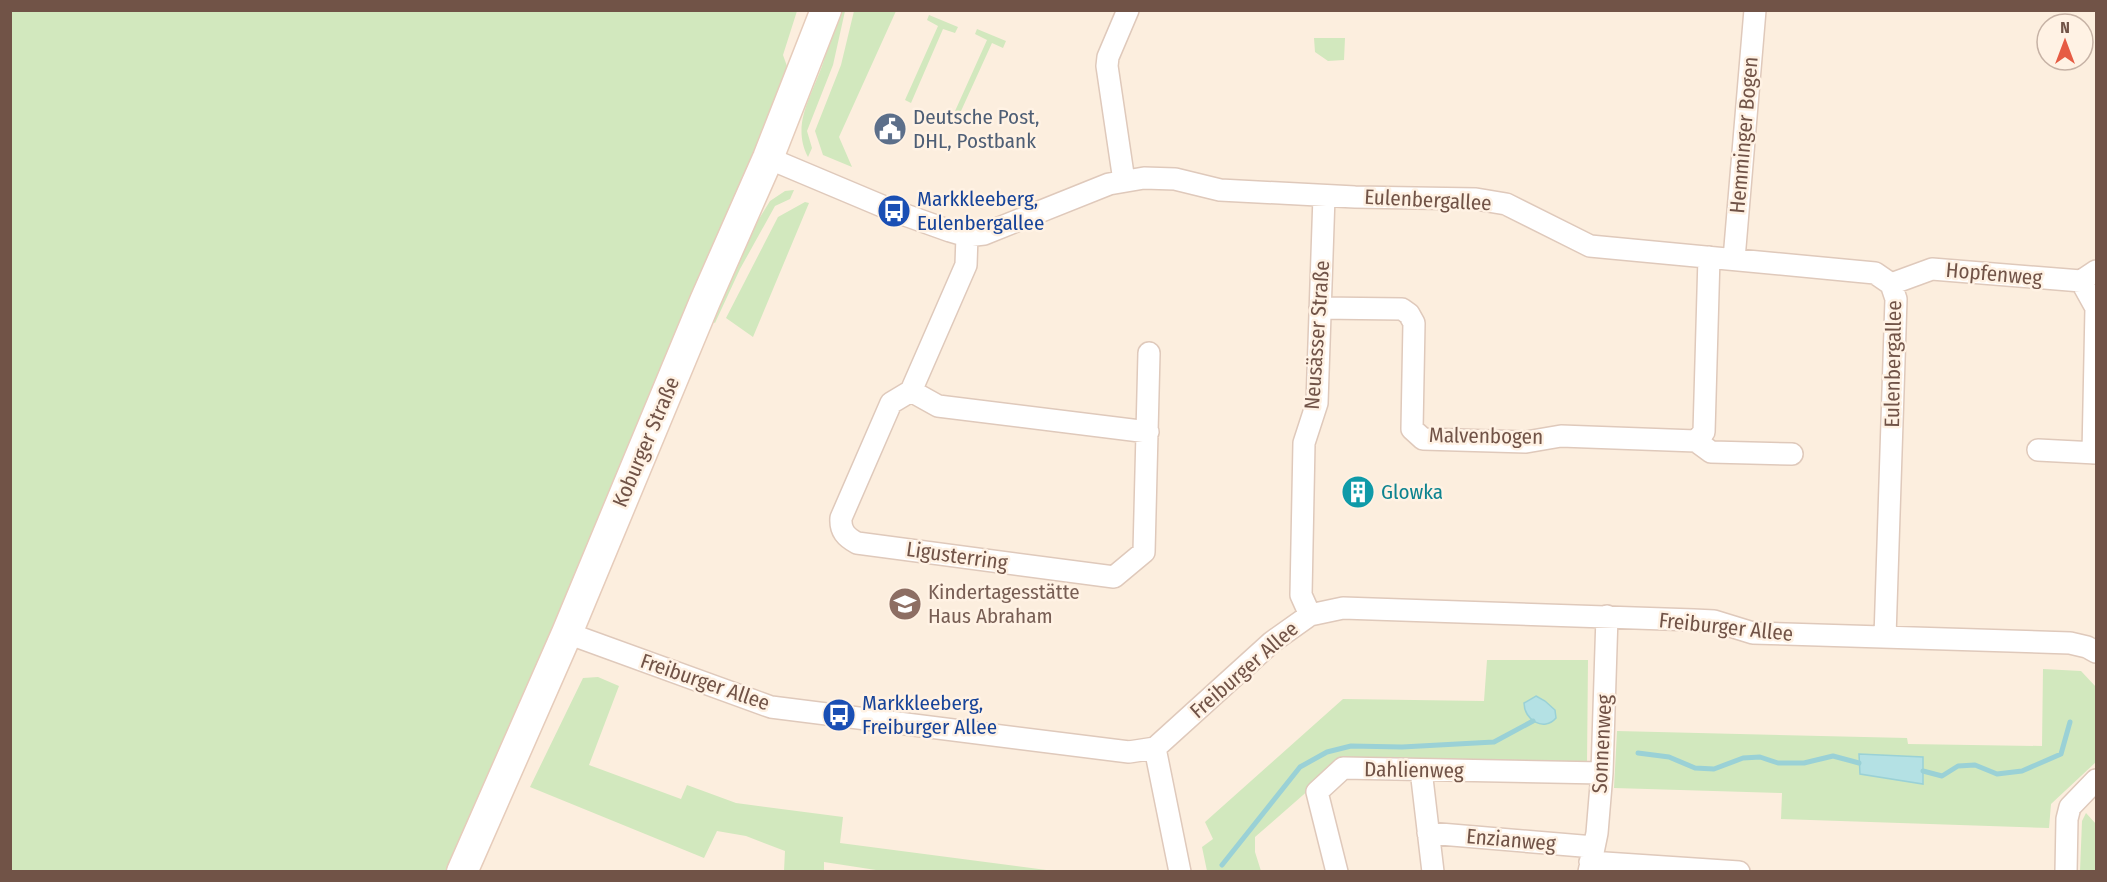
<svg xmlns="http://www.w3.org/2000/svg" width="2107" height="882" font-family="'Fira Sans Condensed',sans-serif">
<rect width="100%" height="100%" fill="#fceede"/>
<!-- green -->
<path fill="#d2e8be" d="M10 11H797L783 55 788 69 695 298 447 871H11Z
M838 11H845L833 65 807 131 812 148 808 157C790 123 814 93 824 60 829 44 833 27 838 11Z
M854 11H896L839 137 852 167 823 155 815 131 841 65Z
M929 15 958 27 955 33 943 29 911 103 905 100 938 26 927 20Z
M977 29 1006 41 1003 48 992 43 956 122 951 120 987 40 975 34Z
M1314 38H1345L1344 60 1328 61 1315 52Z
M794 190 790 199 775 206 740 269 715 323 707 319 734 259 770 201 785 191Z
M805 202 809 203 753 337 726 318 778 217Z
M1487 660H1588L1587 765 1343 760 1255 837V852L1261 871H1207L1202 847 1213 839 1205 822 1343 699 1484 701Z
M2043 669 2081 671 2096 687V762L2051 804 2049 828 1781 819 1782 793 1614 788 1617 731 1907 738 1908 744 2042 746Z
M598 677 619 686 589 765 681 799 687 785 736 803 843 817 840 843 1054 871 889 872 824 862V871H784L785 851 746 836 717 831 704 858 530 787 583 678Z
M2086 813 2096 824V871H2080L2082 821Z"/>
<!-- water -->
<path fill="#b4e1e4" stroke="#9ad1d6" stroke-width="1.5" d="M1536 696 1545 701 1555 710 1556 718C1544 732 1524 720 1524 703Z
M1859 754 1923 757V784L1860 774Z"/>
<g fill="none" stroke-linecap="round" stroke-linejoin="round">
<!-- stream -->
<path stroke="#9ad1d6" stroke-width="5" d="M1638 753 1669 757 1695 768 1714 769 1743 758 1760 757 1778 763H1804L1833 756 1859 763
M1923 771 1942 776 1958 766 1975 765 1997 774 2022 771 2061 754 2070 722
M1222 865 1300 767 1327 752 1351 746 1402 747 1494 742 1533 721"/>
<defs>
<path id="minor" d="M768 158 894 211 950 231 967 236 984 234 1109 184 1144 178 1175 179 1220 190 1355 197 1476 199 1506 204 1590 246 1875 273 1891 284 1896 299 1885 637
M1124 181 1107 66 1108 57 1128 10
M967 236 966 265 911 391 891 403 841 518C840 531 846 537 857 543L1114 577 1144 552 1149 353
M1734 259 1755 10
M2081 281 2096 308 2093 453
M1891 284 1932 269 2081 281 2096 271
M1320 308 1402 309 1409 314 1414 323 1412 429 1423 439 1526 442 1561 436 1696 441 1704 432 1709 257
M911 391 938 406 1148 432
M1696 441 1711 452 1792 454
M2038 450 2096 453
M1310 615 1301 595 1304 443 1317 403 1324 196
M567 633 771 707 1129 752 1155 748 1272 642 1310 615 1343 608 1694 620 1714 621 1753 633 2070 643 2087 647 2096 652
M1155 748 1180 872
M1421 770 1433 872
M1428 833 1594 847
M1590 862 1739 872
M1337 872 1317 792 1343 768 1602 773
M1589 872 1597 833 1602 773 1607 616
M2066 872 2067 819 2070 807 2096 780"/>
<path id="secondary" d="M462 872 567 633 705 301 768 158 826 10"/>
</defs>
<!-- minor casing -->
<use href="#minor" stroke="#dfc9bb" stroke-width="24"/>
<!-- secondary casing -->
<use href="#secondary" stroke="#e6ccbb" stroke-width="33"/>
<!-- minor -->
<use href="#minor" stroke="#fff" stroke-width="21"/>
<!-- secondary -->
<use href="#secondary" stroke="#fff" stroke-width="30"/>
</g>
<!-- icons -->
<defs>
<symbol id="civic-disc" viewBox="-11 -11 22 22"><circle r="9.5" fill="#5c6f8a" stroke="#fff2e4"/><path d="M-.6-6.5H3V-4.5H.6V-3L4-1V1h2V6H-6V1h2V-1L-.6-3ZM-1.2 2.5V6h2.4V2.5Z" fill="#fff"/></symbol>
<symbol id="bus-disc" viewBox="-11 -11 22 22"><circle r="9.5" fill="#1a4fb4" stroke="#fff2e4"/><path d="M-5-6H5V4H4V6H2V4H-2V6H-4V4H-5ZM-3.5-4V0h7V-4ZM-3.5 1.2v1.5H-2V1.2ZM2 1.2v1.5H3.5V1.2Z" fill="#fff"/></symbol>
<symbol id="building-disc" viewBox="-11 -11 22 22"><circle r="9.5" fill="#0f9aa8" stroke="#fff2e4"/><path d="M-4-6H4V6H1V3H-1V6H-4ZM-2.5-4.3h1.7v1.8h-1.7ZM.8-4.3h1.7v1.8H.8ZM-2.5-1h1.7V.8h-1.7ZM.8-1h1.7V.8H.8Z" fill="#fff"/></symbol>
<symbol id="school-disc" viewBox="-11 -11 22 22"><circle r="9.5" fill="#8d6e63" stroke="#fff2e4"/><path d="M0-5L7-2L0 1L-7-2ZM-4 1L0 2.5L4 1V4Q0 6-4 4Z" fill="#fff"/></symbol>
</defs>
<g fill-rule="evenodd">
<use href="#civic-disc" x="871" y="110" width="38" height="38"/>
<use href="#bus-disc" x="875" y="192" width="38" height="38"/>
<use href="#building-disc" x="1339" y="473" width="38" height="38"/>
<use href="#school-disc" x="886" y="585" width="38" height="38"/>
<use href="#bus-disc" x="820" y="696" width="38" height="38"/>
</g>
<g text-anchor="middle" stroke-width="5" stroke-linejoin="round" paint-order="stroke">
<!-- service labels -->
<g font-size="21" fill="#4e5e75" stroke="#fff2e4" text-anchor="start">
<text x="913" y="124">Deutsche Post,<tspan x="913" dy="24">DHL, Postbank</tspan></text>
</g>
<!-- street labels -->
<g font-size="21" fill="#715347" stroke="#fff2e4">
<text transform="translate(1744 135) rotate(-85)" y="7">Hemminger Bogen</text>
<text transform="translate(1428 200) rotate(3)" y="7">Eulenbergallee</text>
<text transform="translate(1994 274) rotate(5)" y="7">Hopfenweg</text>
<text transform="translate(1317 335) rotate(-86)" y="7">Neusässer Straße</text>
<text transform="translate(1893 364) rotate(-89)" y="7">Eulenbergallee</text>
<text transform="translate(1486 436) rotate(1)" y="7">Malvenbogen</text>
<text transform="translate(646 442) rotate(-67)" y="7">Koburger Straße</text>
<text transform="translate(957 556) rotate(8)" y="7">Ligusterring</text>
<text transform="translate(1726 627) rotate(6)" y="7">Freiburger Allee</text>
<text transform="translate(1244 670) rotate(-41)" y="7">Freiburger Allee</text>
<text transform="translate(705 682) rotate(19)" y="7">Freiburger Allee</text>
<text transform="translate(1602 744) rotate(-87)" y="7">Sonnenweg</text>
<text transform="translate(1414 770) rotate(1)" y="7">Dahlienweg</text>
<text transform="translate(1511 840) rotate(5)" y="7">Enzianweg</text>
</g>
<!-- transit labels -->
<g font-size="21" fill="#164399" stroke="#fff2e4" text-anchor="start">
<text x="917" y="206">Markkleeberg,<tspan x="917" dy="24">Eulenbergallee</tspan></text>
<text x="862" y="710">Markkleeberg,<tspan x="862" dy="24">Freiburger Allee</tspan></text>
</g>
<!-- culture labels -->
<g font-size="21" fill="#0d838f" stroke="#fff2e4" text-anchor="start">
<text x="1381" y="499">Glowka</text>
</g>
<!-- education labels -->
<g font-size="21" fill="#785e54" stroke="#fff2e4" text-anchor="start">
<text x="928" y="599">Kindertagesstätte<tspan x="928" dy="24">Haus Abraham</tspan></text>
</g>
</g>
<!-- border -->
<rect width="2107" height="882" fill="none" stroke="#715347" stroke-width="24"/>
<!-- north arrow -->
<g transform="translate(2065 42)"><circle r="28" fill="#fff2e4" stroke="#c6b2a5" stroke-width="1.5"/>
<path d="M0-4.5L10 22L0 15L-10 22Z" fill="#e65b43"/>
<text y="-9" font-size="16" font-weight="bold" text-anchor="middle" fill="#715347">N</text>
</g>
</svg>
